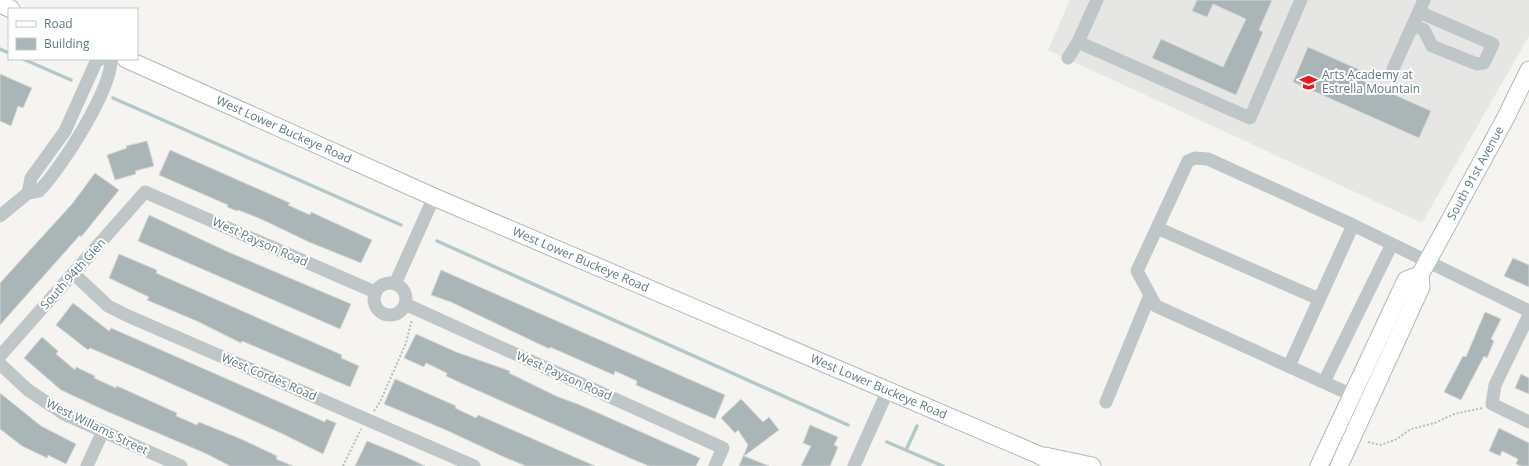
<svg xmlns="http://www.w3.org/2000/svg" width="1529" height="466" font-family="'Open Sans',sans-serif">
<rect width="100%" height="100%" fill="#f6f4f1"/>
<!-- built -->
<path fill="#e6e6e5" d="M1070 0H1529V36L1422 223 1048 50Z"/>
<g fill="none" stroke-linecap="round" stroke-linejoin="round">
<!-- stream -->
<path stroke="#b3c8c8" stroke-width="3.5" d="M0 49 9 53
M23 59 71 80
M113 98 401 225
M437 241 848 425
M887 442 943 466
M906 450 917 426"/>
</g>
<!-- building -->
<path fill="#a9b5b7" stroke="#d7d6d4" d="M1197 0H1272L1259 30 1263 32 1236 95 1152 58 1161 39 1223 67 1246 19 1213 4 1207 17 1192 11Z
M1308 47 1360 70 1357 78 1431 111 1419 138 1293 82Z
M0 74 32 88 23 108 18 106 11 126 0 121Z
M147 141 154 166 135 171 136 174 115 180 107 155 127 148 126 146Z
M170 150 290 203 288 205 310 215 311 212 372 240 361 263 309 242 261 219 238 210 237 211 227 207 228 205 159 175Z
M95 173 119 190 81 237 80 235 0 325V283L72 204Z
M149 215 226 251 351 304 340 329 138 241Z
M119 254 157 270 156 273 342 355 341 358 359 366 350 387 242 341 241 343 199 322 147 300 149 297 109 278Z
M1513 258 1529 265V287L1504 276Z
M441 270 725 395 715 419 636 385 637 381 615 371 614 375 550 347V349L539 344 451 302 431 295Z
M73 303 109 331 111 328 325 422 326 419 336 423 323 454 283 434 141 370 90 348 88 350 56 325Z
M1485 312 1501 319 1491 339 1494 341 1487 358 1484 356 1461 400 1444 392 1463 356 1466 357Z
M416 334 456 352 510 371 509 373 556 396 580 405 700 458 696 466H649L632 459 463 384 446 376 447 373 426 363 424 367 404 358Z
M42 337 58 351 56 354 75 370 76 367 95 376 94 378 116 388 117 386 177 413 176 416 197 425 199 422 241 439 277 456 276 459 293 466H230L207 454 106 411 61 390 24 358Z
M1521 374 1529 378V394L1515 388Z
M395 379 456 406 455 408 476 418 478 415 595 466H526L504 457 446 430 384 404Z
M0 393 41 426 76 444 66 464 48 455 47 458 22 446 0 429Z
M741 399 763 422 769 417 779 430 744 456 769 466H739L748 445 738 430 735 433 721 418Z
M810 425 838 437 834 445 838 447 830 466H801L811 446 803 443Z
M1499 428 1529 443V466H1521L1516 464 1518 459 1502 451 1500 456 1489 451Z
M367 441 404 456 425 466H355Z"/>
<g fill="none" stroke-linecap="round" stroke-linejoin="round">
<defs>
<g id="major">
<path d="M0 4 11 9"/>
<path id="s1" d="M126 59 434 197 1039 455 1057 466"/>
<path d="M1045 456 1092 466"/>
<path d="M1319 466 1406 280 1420 275"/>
<path id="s2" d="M1339 466 1421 287 1420 275 1505 119 1529 70"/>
</g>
</defs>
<!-- major casing -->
<use href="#major" stroke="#b0b8ba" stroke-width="19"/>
<!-- path -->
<path stroke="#b7bcbe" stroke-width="2" stroke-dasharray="2 2" stroke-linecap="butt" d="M374 411 380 402 406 343 412 319
M1368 442 1380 445 1395 440 1411 429 1435 423 1454 414 1482 408
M343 466 361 429"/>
<!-- minor -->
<path stroke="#bfc6c8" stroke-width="13" d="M1413 25 1424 30 1432 46 1477 64 1484 63 1493 44 1419 12
M1078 42 1250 118 1301 0
M1068 58 1078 42 1097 0
M1393 69 1424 0
M28 193 31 178 65 131 96 62 101 59
M0 216 28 193 39 191C61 169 112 89 111 59
M1157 228 1319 299
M74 274 108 306 128 316 474 466
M374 299a16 16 0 1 1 32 0a16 16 0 1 1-32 0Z
M395 284 434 197
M405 304 723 448 715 466
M1529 315 1495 385 1492 404 1529 422
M0 356 145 192 375 292
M0 364 28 390 64 414 181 466
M1289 366 1353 225
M1324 382 1392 244
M1352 395 1156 306 1137 271 1188 161 1195 158 1208 159 1353 225 1529 311
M1106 402 1150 295
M87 466 103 431
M854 466 888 390"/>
<!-- major -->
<use href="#major" stroke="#fff" stroke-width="17"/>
</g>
<!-- icons -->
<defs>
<symbol id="school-bare" viewBox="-9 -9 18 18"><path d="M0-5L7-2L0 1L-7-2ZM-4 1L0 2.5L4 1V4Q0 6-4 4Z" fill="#f1151a" stroke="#fff" stroke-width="2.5" paint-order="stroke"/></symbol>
</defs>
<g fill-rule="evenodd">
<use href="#school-bare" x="1296" y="70" width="25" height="25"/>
</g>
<g text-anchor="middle" stroke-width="4" stroke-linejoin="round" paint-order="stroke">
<!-- poi labels -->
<g font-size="12" fill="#5e797f" stroke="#fff" text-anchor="start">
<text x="1322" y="79">Arts Academy at<tspan x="1322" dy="14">Estrella Mountain</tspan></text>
</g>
<!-- street labels -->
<g font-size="12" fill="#5e797f" stroke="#fff">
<text dy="4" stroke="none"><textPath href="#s1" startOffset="173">West Lower Buckeye Road</textPath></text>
<text dy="4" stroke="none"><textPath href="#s2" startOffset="325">South 91st Avenue</textPath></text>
<text transform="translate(260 242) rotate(24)" y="4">West Payson Road</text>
<text dy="4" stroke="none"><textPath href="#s1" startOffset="497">West Lower Buckeye Road</textPath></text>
<text transform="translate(73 274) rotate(-48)" y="4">South 94th Glen</text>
<text transform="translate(564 376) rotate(24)" y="4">West Payson Road</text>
<text transform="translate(269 377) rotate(23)" y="4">West Cordes Road</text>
<text dy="4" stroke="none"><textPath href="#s1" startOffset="821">West Lower Buckeye Road</textPath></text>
<text transform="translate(97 427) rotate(26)" y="4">West Willams Street</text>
</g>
</g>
<!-- legend -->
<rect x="8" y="8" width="130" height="52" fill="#ffffff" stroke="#bfc9cc"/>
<rect x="16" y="21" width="20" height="6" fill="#ffffff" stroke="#bfc9cc"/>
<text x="44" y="28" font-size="12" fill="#5e797f">Road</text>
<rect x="16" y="38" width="20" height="12" fill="#a9b5b7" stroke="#bfc9cc"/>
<text x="44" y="48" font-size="12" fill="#5e797f">Building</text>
</svg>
